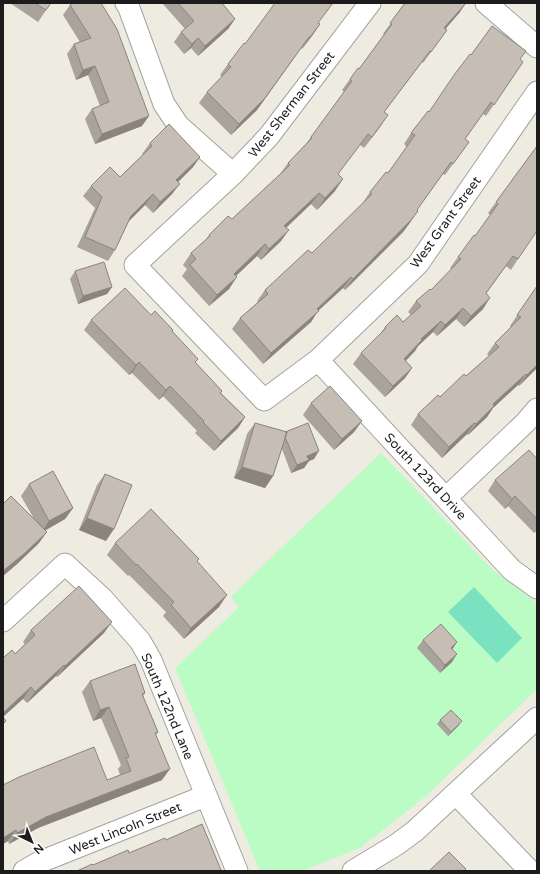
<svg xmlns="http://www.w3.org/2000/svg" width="540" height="874" font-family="'Varela Round',sans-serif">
<rect width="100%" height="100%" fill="#eeebe1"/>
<!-- park -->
<path fill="#bafcc4" d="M381 453 494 571 537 603V689L426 796 360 848 302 871H260L175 668 239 607 231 597 276 553Z"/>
<!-- pitch -->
<path fill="#7ae2c1" d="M474 587 522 638 497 663 448 612Z"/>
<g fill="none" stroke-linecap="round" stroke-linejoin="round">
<defs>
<path id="minor" d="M126 3 129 8 164 104 178 125 233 174
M370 3 269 136 233 174 135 265 264 400 318 360 418 264 537 92
M486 3 537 47
M318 360 512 570 537 588
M446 498 525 423 537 409
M3 621 65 564 103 599 140 641 151 660 237 871
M456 794 530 871
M24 871 40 862 205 796
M353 871 396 845 415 831 537 718"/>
</defs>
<!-- minor casing -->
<use href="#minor" stroke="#a3a3a3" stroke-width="23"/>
<!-- minor -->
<use href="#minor" stroke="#fff" stroke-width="21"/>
</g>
<!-- wall -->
<path fill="#aaa39b" d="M10 3H51L38 22Z
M73 3 142 126 95 144 85 119 92 109 100 106 88 75 76 80 67 54 74 44 80 42 63 15 70 5Z
M164 3H222L235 19 228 29 198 56 191 48 184 54 174 42 181 32 185 29 163 4Z
M405 3 460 12 445 29 447 30 423 63 422 62 384 112 380 127 364 148 360 145 338 174 335 191 317 210 311 204 286 228 281 241 261 260 257 256 236 276 229 289 209 306 182 276 187 269 183 265 191 253 204 242 209 235 232 219 280 174 288 163 305 145 344 92 342 90 350 79 359 69 384 35 383 34Z
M318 23 320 24 312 36 302 49 301 48 257 110 231 135 199 103 207 92 222 77 220 75 228 64 245 44Z
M471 55 520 59 523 62 486 116 483 114 465 139 469 142 445 175 443 174 417 210 410 223 403 232 345 290 343 288 318 311 311 322 263 364 232 329 240 318 258 302 257 301 265 290 312 253 362 204 370 192 388 173 407 147 404 144 411 133 429 112Z
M150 143 200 157 193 167 178 182 172 194 153 213 145 205 128 222 115 250 108 261 77 247 95 208 83 196 91 186 120 177 143 155 142 154Z
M537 146 518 259 511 270 506 266 486 294 483 309 464 327 456 319 437 336 433 332 418 346 415 351 406 361 412 368 405 378 385 397 353 364 361 353 380 334 385 327 403 322 411 315 408 312 416 301 431 290 452 269 450 268 458 257 475 236 490 215 488 213Z
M75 271 112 287 107 294 78 304 70 279Z
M537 286V368L519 386 518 385 493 408 487 417 468 435 467 434 442 458 411 425 418 414 466 376 489 356 487 354 495 343 511 327 510 326Z
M151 315 173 330 172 331 195 363 222 391 221 393 245 417 238 428 214 451 195 433 197 431 163 396 159 400 132 373 129 375 84 330 91 320Z
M311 403 362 421 354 432 334 450 303 415Z
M255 423 285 432 314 459 309 461 304 468 291 473 282 449 273 476 265 488 234 478 247 434Z
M537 459V531L534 533 508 506 505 509 488 491 495 480Z
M105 474 106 541 79 530 97 485Z
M29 484 73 508 65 519 45 530 39 543 17 564 3 576V504L34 519 21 496Z
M115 543 199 559 197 562 219 607 184 639 163 616 166 612 129 575 128 576 107 555Z
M31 630 104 633 57 677 56 676 27 703 23 699 15 654 25 644 23 642Z
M423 640 452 649V662L440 673 417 648Z
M90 681 145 693 143 696 158 732 156 735 162 780 38 828 9 844 8 841 3 844V785L107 780 120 775 118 769 121 765 101 718 93 721 82 692Z
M440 720 459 725 448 736 437 724Z"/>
<!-- shaded-wall -->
<path fill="#8b847e" d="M466 3 460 12 436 40 444 28Z
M235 19 228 29 198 56 205 46Z
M320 24 312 36 302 49 310 37Z
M309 37 257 110 231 135 239 124Z
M198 38 191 48 184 54 192 44Z
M430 51 422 62 376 123 384 112Z
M95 66 88 75 76 80 83 70Z
M388 115 380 127 364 148Z
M149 116 142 126 95 144 102 134Z
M200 157 193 167 169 191 176 180Z
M343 179 335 191 317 210 325 198Z
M180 184 172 194 153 213 160 202Z
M319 193 311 204 276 237 284 226Z
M153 194 145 205 123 227 131 216Z
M418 211 403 232 345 290 353 279Z
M289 230 281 241 261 260 269 249Z
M265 244 257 256 226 285 234 274Z
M237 277 229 289 209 306 217 295Z
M351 277 343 288 318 311 311 322 263 364 271 353Z
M112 287 107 294 78 304 83 296Z
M490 298 483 309 464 327 471 316Z
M463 308 456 319 437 336 445 325Z
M441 321 433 332 418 346 415 351 396 370 404 359 421 339Z
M139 362 132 373 129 375 136 365Z
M537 365V368L519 386 527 375Z
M412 368 405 378 385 397 393 386Z
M526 374 518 385 493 408 487 417 468 435 476 424 493 404Z
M170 386 163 396 159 400 166 390Z
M245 417 238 428 214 451 221 441Z
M362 421 354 432 334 450 342 439Z
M474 423 467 434 442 458 449 447Z
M319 451 314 459 309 461 304 468 291 473 297 465 307 456Z
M242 467 273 476 265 488 234 478Z
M515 496 508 506 505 509 512 499Z
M73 508 65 519 41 533 49 521Z
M87 518 114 529 106 541 79 530Z
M47 532 39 543 17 564 3 576V571Z
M227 595 219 607 184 639 191 628Z
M112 622 104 633 57 677 65 666Z
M457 642 452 650 451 648Z
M457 654 452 662 440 673 445 665Z
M64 665 56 676 27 703 35 692Z
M31 687 23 699 3 717V713Z
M109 707 101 718 93 721 100 710Z
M462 721 459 725 448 736 451 732Z
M170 769 162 780 38 828 9 844 17 833 46 817Z
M16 830 8 841 3 844V838Z"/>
<!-- building -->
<path fill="#c6bdb4" stroke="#8b847e" d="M35 3H51L46 10Z
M73 3H101L117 29 149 116 102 134 92 109 109 102 95 66 83 70 74 44 91 38 70 5Z
M178 3H222L235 19 205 46 198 38 192 44 181 32 194 21Z
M275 3H333L318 23 320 24 310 37H309L265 98 239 124 207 92 231 67 228 64 244 43 245 44Z
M405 3H466L444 28 447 30 431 52 430 51 384 112 388 115 372 137 368 134 338 174 343 179 325 198 319 193 284 226 289 230 269 249 265 244 234 274 237 277 217 295 190 265 196 259 191 253 210 236 209 235 228 216 232 219 290 165 288 163 312 138 311 137 352 81 350 79 358 68 359 69 392 24 390 23Z
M492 26 526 51 520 59 523 62 494 105 491 102 465 139 469 142 453 164 451 162 417 210 418 211 411 220 353 279 351 277 317 309 319 311 271 353 240 318 268 294 265 290 308 250 312 253 372 194 370 192 386 172 388 173 415 135 411 133 428 111 429 112 454 75 470 54 471 55Z
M169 124 200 157 176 180 180 184 160 202 153 194 131 216 115 250 85 237 102 197 91 186 110 167 120 177 152 146 150 143Z
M537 146V231L518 259 513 256 486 293 490 298 471 316 463 308 445 325 441 321 421 339 422 340 404 359 412 368 393 386 361 353 386 328 385 327 397 315 403 322 421 306 416 301 430 289 431 290 461 259 458 257 474 235 475 236 498 204 496 202Z
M104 262 112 287 83 296 75 271Z
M537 286V365L527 375 526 374 493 404 494 406 476 424 474 423 449 447 418 414 438 395 440 397 464 374 466 376 499 347 495 343 521 317 517 315Z
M125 288 151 315 155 311 173 330 172 331 198 359 195 362 222 391 220 393 245 417 221 441 203 422 204 421 170 386 166 390 139 362 136 365 91 320Z
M330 386 362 421 342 439 311 403Z
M255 423 287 432 273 476 242 467Z
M308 423 319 451 307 456 309 460 297 465 285 437 287 432H285Z
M529 450 537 459V519L515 496 512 499 495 480Z
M53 471 73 508 49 521 29 484Z
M105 474 132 485 114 529 87 518Z
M11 496 47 532 25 553 3 571 5 573 3 574V504Z
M151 509 199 559 197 561 227 595 191 628 171 605 174 602 137 564 136 565 115 543Z
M79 586 112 622 65 666 64 665 35 692 31 687 3 713V658L12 650 15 654 35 635 31 630Z
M441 624 457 642 451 648 457 654 445 665 423 640Z
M135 664 145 693 142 694 158 732 155 733 170 769 46 817 17 833 16 830 3 838V785L19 777 94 747 107 780 131 771 126 758 129 757 109 707 100 710 90 681Z
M451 710 462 721 451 732 440 720Z
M3 717 6 721 3 724Z
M202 824 221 870 219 871H77L92 864 93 865 128 850 129 853 165 838 166 840Z
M449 852 466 869 464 871H429Z"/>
<g text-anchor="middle" stroke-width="3" stroke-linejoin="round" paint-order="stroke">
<!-- street labels -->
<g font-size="13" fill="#1c1c1c" stroke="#fff">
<text transform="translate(291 104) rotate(-52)" y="5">West Sherman Street</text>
<text transform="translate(445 222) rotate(-54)" y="5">West Grant Street</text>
<text transform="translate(426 476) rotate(47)" y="5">South 123rd Drive</text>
<text transform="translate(168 706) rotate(67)" y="5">South 122nd Lane</text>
<text transform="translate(125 828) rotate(-22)" y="5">West Lincoln Street</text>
</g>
</g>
<!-- border -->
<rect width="540" height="874" fill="none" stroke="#1c1c1c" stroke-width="8"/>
<!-- north arrow -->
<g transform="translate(32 842) rotate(137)" stroke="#ffffff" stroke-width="3" paint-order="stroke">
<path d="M0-3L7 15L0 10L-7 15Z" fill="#1c1c1c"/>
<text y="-6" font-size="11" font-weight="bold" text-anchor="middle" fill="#1c1c1c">N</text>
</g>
</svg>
